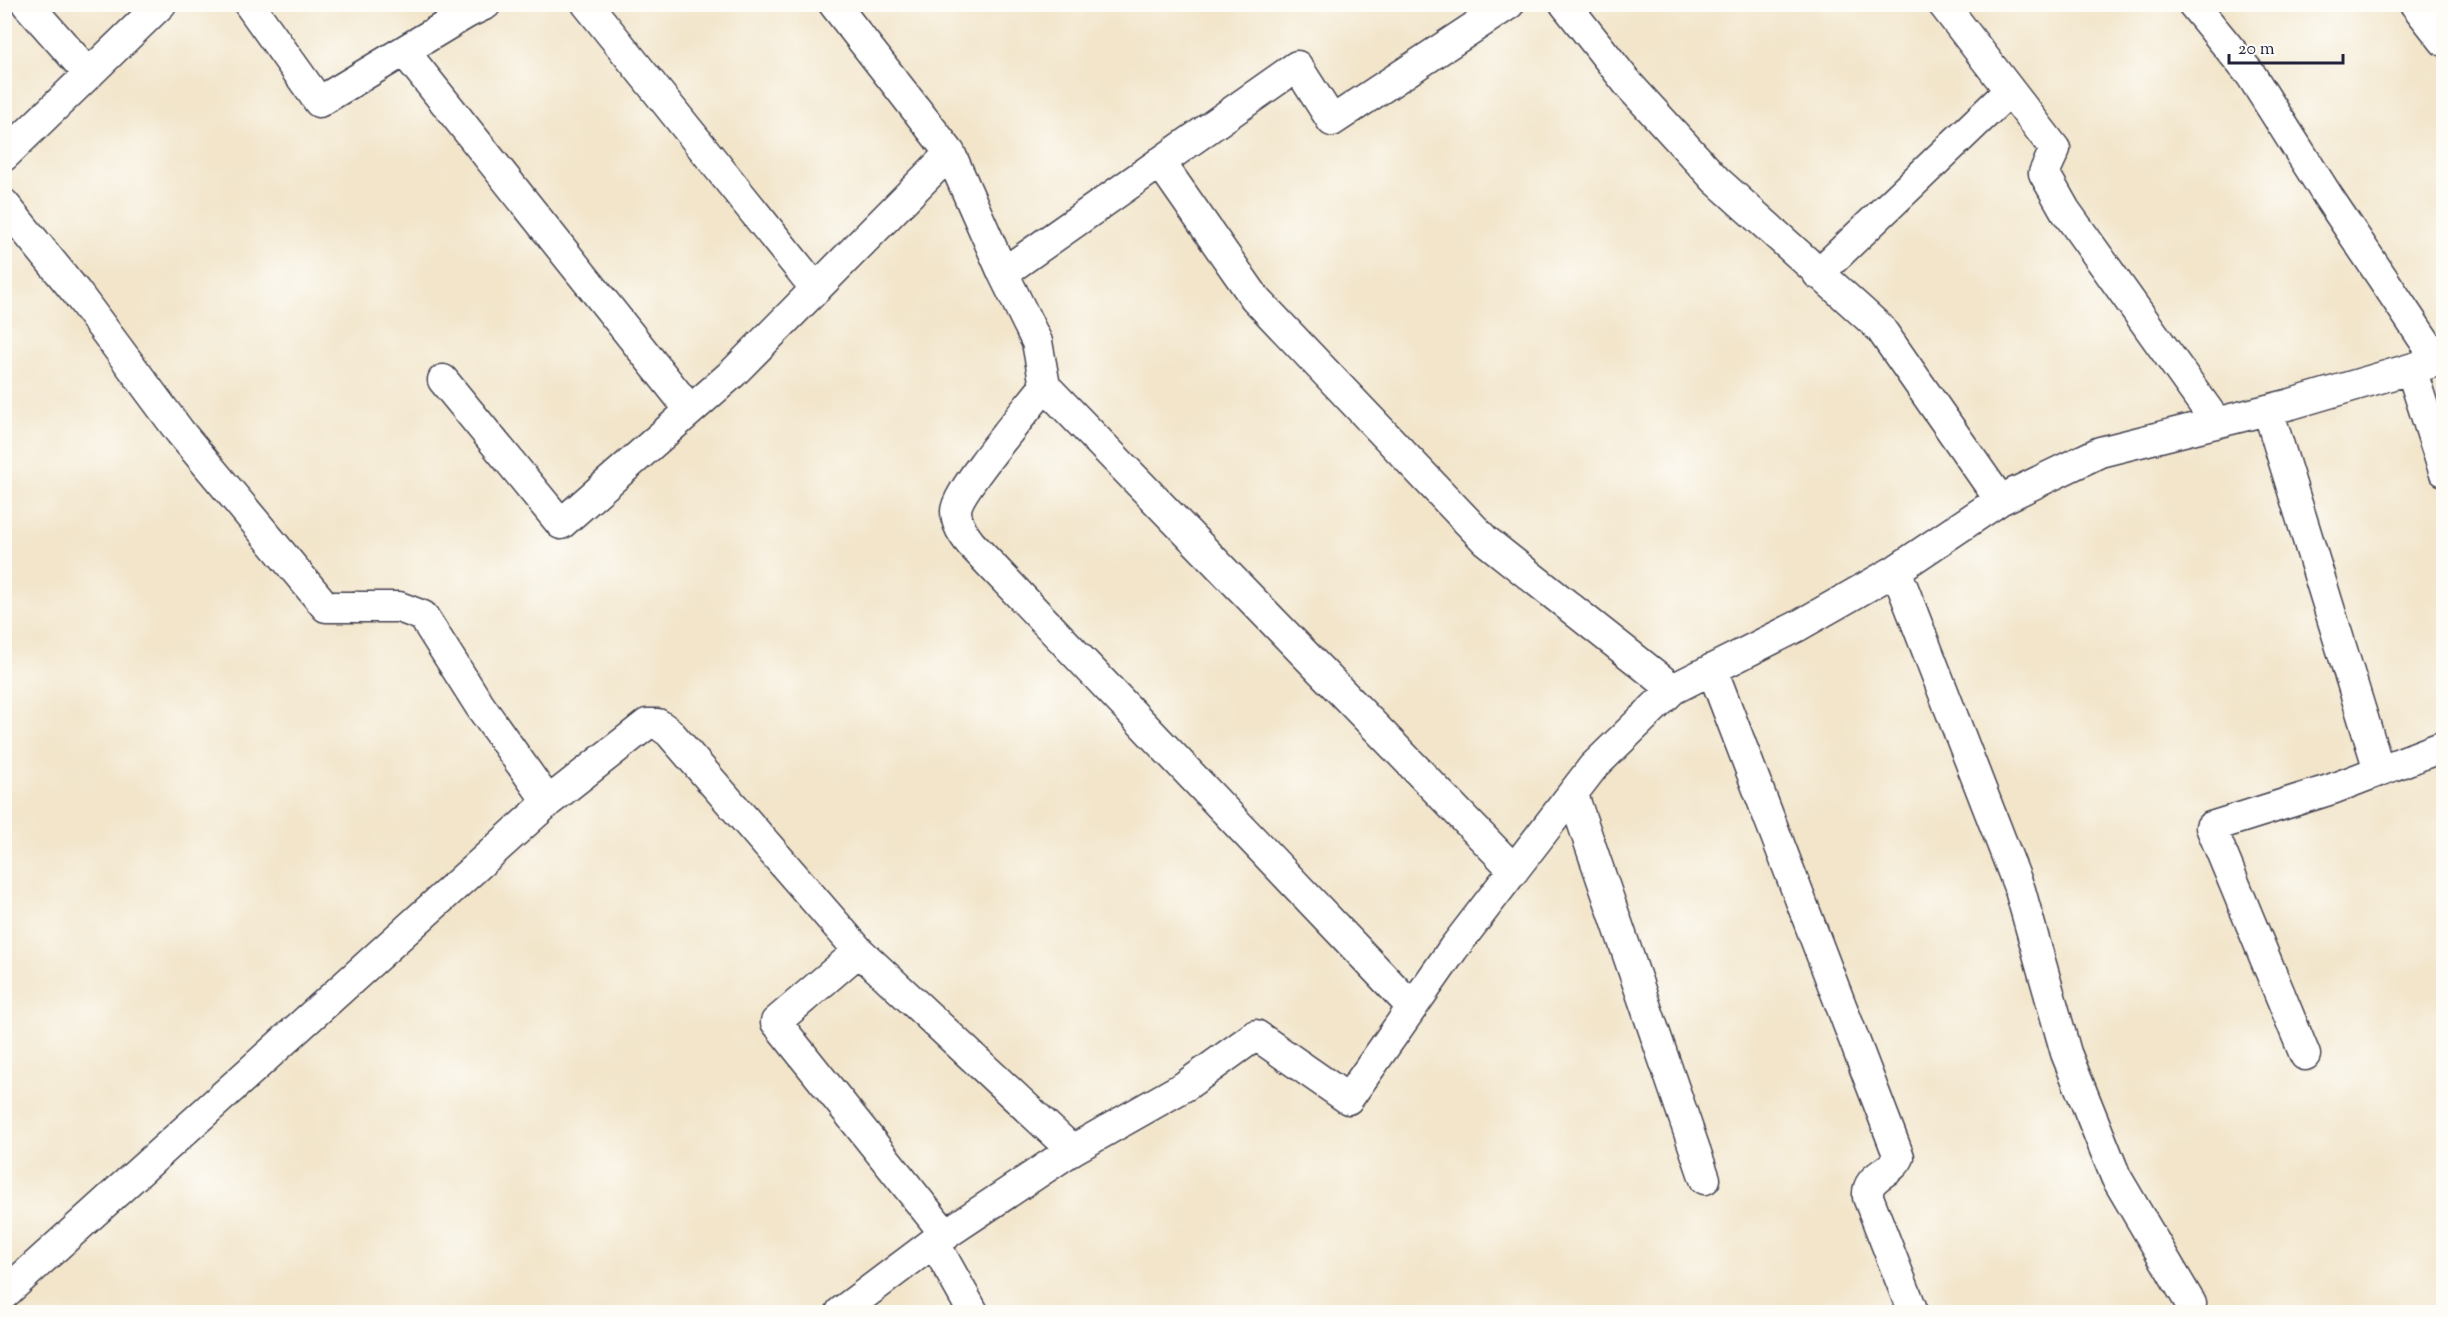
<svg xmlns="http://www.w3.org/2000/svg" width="2448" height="1317" font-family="'Sorts Mill Goudy',serif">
<rect width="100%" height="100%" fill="#fdfcf7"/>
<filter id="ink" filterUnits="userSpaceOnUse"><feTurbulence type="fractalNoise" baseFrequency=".0167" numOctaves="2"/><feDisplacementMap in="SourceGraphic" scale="12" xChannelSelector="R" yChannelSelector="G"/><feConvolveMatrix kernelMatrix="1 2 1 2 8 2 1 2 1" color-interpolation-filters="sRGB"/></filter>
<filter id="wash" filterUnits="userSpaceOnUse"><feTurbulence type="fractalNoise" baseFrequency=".008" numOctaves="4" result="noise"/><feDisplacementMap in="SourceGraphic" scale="24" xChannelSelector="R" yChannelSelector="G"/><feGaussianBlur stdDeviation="1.35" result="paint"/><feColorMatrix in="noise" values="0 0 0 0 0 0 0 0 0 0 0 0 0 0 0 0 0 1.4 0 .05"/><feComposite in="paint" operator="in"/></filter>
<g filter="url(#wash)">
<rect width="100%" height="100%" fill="#f2e5ca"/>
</g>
<g filter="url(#ink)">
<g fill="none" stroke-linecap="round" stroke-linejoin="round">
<defs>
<path id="minor" d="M27 4 89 74
M249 4 319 102 467 13 486 4
M587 4 816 289
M834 4 950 153 1003 273 1037 342 1045 386C1029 407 956 492 956 511 956 524 963 534 971 544L1412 1007
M1565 4 1629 85 1716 180 1880 328 2000 500
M1943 4 2055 149 2044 173 2065 210 2217 423
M2193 4 2251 75 2329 198 2438 361
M2415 4 2444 41
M404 51 690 410
M4 156 161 4
M1160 162 1255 298 1485 540 1673 689
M4 204 76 292 180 432 326 607H399L423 616 480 706 548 802
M1003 273 1297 66 1332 121 1509 4
M1818 274 2009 91
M2411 369 2444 471
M443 380 561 524 733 373 950 153
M1045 386 1514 870
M2268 410 2379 770
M1896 570 2020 890 2066 1053 2116 1177 2191 1304
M1712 669 1899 1157C1891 1174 1866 1175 1868 1197L1913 1312
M1573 795 1705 1179
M859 951 776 1022 946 1235
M2305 1055 2211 827 2332 789 2444 746
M934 1242 973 1312
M4 1294 548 802 647 724H658L669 732 859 951 1072 1150
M841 1312 934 1242 1072 1150 1185 1086 1256 1035 1348 1099 1453 949 1593 767 1673 689 1798 626 1896 570 2000 500 2100 452 2291 404 2444 359"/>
</defs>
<!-- minor casing -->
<use href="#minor" stroke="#413f50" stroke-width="33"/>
<!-- minor -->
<use href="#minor" stroke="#fff" stroke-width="30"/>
</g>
</g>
<!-- margin -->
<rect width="2448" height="1317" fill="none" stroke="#fdfcf7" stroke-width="24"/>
<!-- scale -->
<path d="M2229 54v9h114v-9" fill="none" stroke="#22223b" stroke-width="3"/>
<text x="2238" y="54" font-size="18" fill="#22223b" stroke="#fdfcf7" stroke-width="4.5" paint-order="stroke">20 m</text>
</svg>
